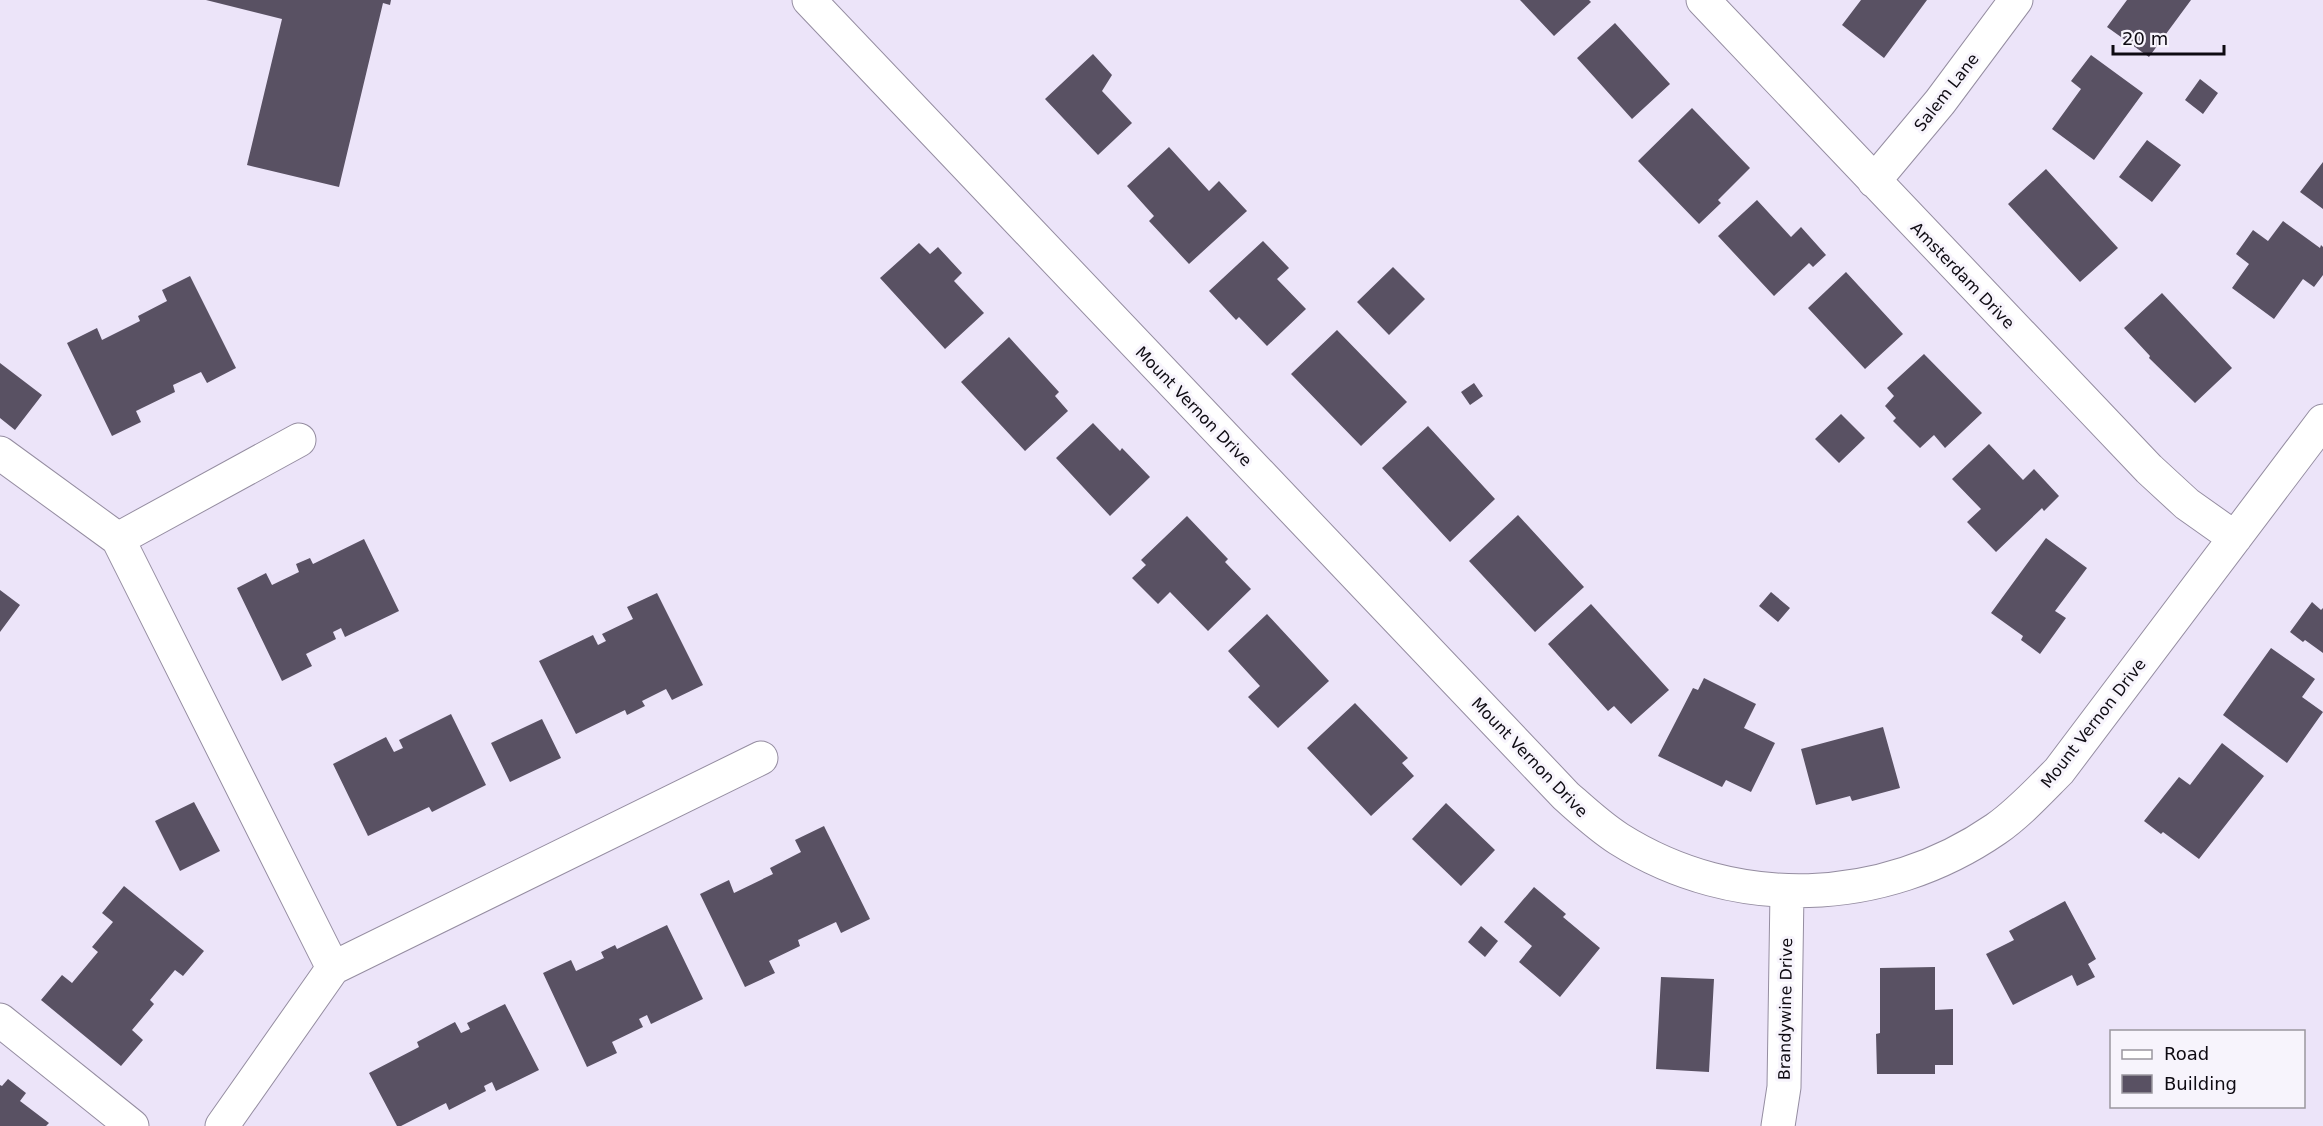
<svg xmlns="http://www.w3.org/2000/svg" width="2323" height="1126" font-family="'DejaVu Sans',sans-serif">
<rect width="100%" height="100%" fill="#ece4f9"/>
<!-- building -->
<path fill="#595163" d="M206 0H391L390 5 383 3 339 187 247 165 282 19Z
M1520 0H1589L1591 2 1554 36Z
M1861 0H1927L1884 58 1842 25Z
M2127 0H2191L2149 57 2107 27Z
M1615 23 1670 84 1632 119 1577 58Z
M1093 54 1112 75 1102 91 1132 123 1098 155 1045 99Z
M2091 55 2143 93 2094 160 2052 129 2081 89 2071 81Z
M2200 79 2218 93 2203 114 2185 100Z
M1692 108 1750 168 1718 200 1721 203 1699 224 1638 161Z
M2147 140 2181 165 2152 202 2119 177Z
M1169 147 1209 191 1219 181 1247 211 1189 264 1149 221 1154 216 1127 186Z
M2323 162V209L2300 192Z
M2046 169 2118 248 2080 282 2008 204Z
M1757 200 1791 237 1801 227 1826 255 1813 267 1809 263 1774 296 1718 236Z
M2283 221 2320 248 2321 245 2323 247V275L2314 287 2303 279 2274 319 2232 288 2249 264 2236 254 2253 230 2268 241Z
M1263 241 1289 268 1277 279 1306 309 1267 346 1239 317 1236 320 1209 291Z
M919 243 930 254 938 247 962 273 954 281 984 313 945 349 880 278Z
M1393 267 1425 299 1389 335 1357 302Z
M1846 272 1903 334 1865 369 1808 308Z
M190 276 236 368 207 383 201 372 173 385 175 392 136 411 141 422 112 436 67 343 97 328 102 340 140 321 138 316 167 301 162 290Z
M2162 293 2232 368 2195 403 2149 358 2150 356 2124 328Z
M1337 330 1407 402 1361 446 1291 374Z
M1009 337 1059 392 1055 396 1068 411 1025 451 961 382Z
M1924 354 1982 413 1945 448 1934 435 1920 448 1893 421 1896 418 1885 406 1894 396 1887 388Z
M0 363 42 395 15 430 0 418Z
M1474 383 1483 396 1470 405 1461 392Z
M1841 414 1865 438 1839 463 1815 439Z
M1093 423 1120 451 1122 448 1150 477 1110 516 1056 458Z
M1428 426 1495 499 1450 542 1382 468Z
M1989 444 2023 480 2034 469 2059 496 2044 511 2042 508 1996 552 1967 522 1981 509 1952 479Z
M1518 515 1584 587 1535 632 1469 561Z
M1187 516 1228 559 1225 562 1251 589 1208 631 1170 592 1158 604 1132 578 1146 565 1141 560Z
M2046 538 2087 568 2055 611 2066 618 2040 654 2021 640 2023 636 1991 613Z
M364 539 399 611 345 637 341 628 333 632 336 639 306 654 312 666 282 681 237 588 266 573 272 585 299 572 296 564 310 558 313 564Z
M0 590 20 605 0 632Z
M1771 592 1790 608 1778 622 1759 606Z
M657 593 703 685 672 700 666 689 642 701 645 706 627 715 625 710 576 734 539 661 593 635 598 645 606 641 602 634 633 619 627 607Z
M2312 602 2321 610 2323 608V653L2305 640 2303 642 2290 632Z
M1591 604 1669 690 1631 724 1614 706 1608 711 1548 644Z
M1267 614 1329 681 1278 728 1248 697 1260 686 1228 651Z
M2271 648 2315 679 2302 697 2323 712 2287 763 2223 715Z
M1704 678 1756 704 1744 728 1775 743 1751 792 1726 780 1722 787 1658 756 1693 688 1698 690Z
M1355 703 1408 758 1402 763 1414 776 1371 816 1307 748Z
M451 714 486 785 432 812 429 807 368 836 333 764 386 737 394 752 403 748 399 740Z
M542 719 561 758 510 782 491 743Z
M1883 727 1900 788 1852 801 1850 796 1816 805 1801 749Z
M2222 743 2264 776 2199 859 2163 832 2161 834 2144 821 2179 777 2190 785Z
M194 802 220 851 180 871 155 821Z
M1446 803 1495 850 1461 886 1412 839Z
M824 826 870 919 841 933 836 922 798 940 800 946 769 961 775 973 745 987 700 894 729 880 734 893 773 874 770 868 801 852 795 840Z
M124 886 204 951 183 976 175 970 150 1000 154 1004 132 1030 143 1040 121 1066 41 1000 62 975 72 983 98 952 92 947 113 922 102 913Z
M1534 887 1566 914 1563 917 1600 948 1560 997 1519 962 1532 946 1504 922Z
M2065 901 2096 959 2088 964 2095 977 2077 986 2072 975 2013 1005 1986 954 2014 940 2009 931Z
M667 925 703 999 651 1024 647 1015 639 1019 643 1027 612 1042 617 1053 587 1067 543 973 571 960 576 971 604 958 601 952 615 945 617 949Z
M1481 926 1498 941 1485 957 1468 942Z
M1935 967V1010L1953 1009V1065H1935V1074H1877L1876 1034 1880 1033V968Z
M1661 977 1714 979 1709 1072 1656 1069Z
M505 1004 539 1070 496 1091 492 1082 484 1086 486 1091 449 1110 446 1103 401 1126H397L369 1073 419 1047 417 1042 455 1022 461 1033 470 1029 467 1023Z
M8 1079 26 1093 20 1101 49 1123 46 1126H0V1085L2 1086Z"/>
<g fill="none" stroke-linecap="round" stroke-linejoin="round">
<defs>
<path id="minor" d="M809 0 1566 796C1583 811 1600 827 1619 839 1735 912 1883 907 1996 829 2019 813 2039 791 2059 771L2323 421
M1703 0 2149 469 2187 504 2235 538
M1874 181 1940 102 2016 0
M0 453 118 539
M333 968 761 758
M0 1020 132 1126
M222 1126 333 968 118 539 299 440
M1778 1126 1784 1087 1787 892"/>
</defs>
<!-- minor casing -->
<use href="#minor" stroke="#958da1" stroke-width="35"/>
<!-- minor -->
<use href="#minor" stroke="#fff" stroke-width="33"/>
</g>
<g text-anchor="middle" stroke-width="6" stroke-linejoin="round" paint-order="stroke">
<!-- street labels -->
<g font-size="16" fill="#0e0b12" stroke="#f7f4fc">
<text transform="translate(1946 92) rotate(-52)" y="6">Salem Lane</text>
<text transform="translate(1963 275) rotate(46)" y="6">Amsterdam Drive</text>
<text transform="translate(1194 406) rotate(46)" y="6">Mount Vernon Drive</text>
<text transform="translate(2093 723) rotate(-52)" y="6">Mount Vernon Drive</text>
<text transform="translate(1530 757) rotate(46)" y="6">Mount Vernon Drive</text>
<text transform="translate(1785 1009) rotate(-89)" y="6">Brandywine Drive</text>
</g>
</g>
<!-- legend -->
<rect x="2110" y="1030" width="195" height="78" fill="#f7f4fc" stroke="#9a979e" stroke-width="1.5"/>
<rect x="2122" y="1050" width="30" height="9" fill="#ffffff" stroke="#9a979e" stroke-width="1.5"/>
<text x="2164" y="1060" font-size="18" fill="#0e0b12">Road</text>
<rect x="2122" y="1075" width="30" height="18" fill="#595163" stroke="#9a979e" stroke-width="1.5"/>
<text x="2164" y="1090" font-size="18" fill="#0e0b12">Building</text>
<!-- scale -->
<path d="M2113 45v9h111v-9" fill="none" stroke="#0e0b12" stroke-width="3"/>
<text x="2122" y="45" font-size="18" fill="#0e0b12" stroke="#f7f4fc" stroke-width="4.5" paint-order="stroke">20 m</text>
</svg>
